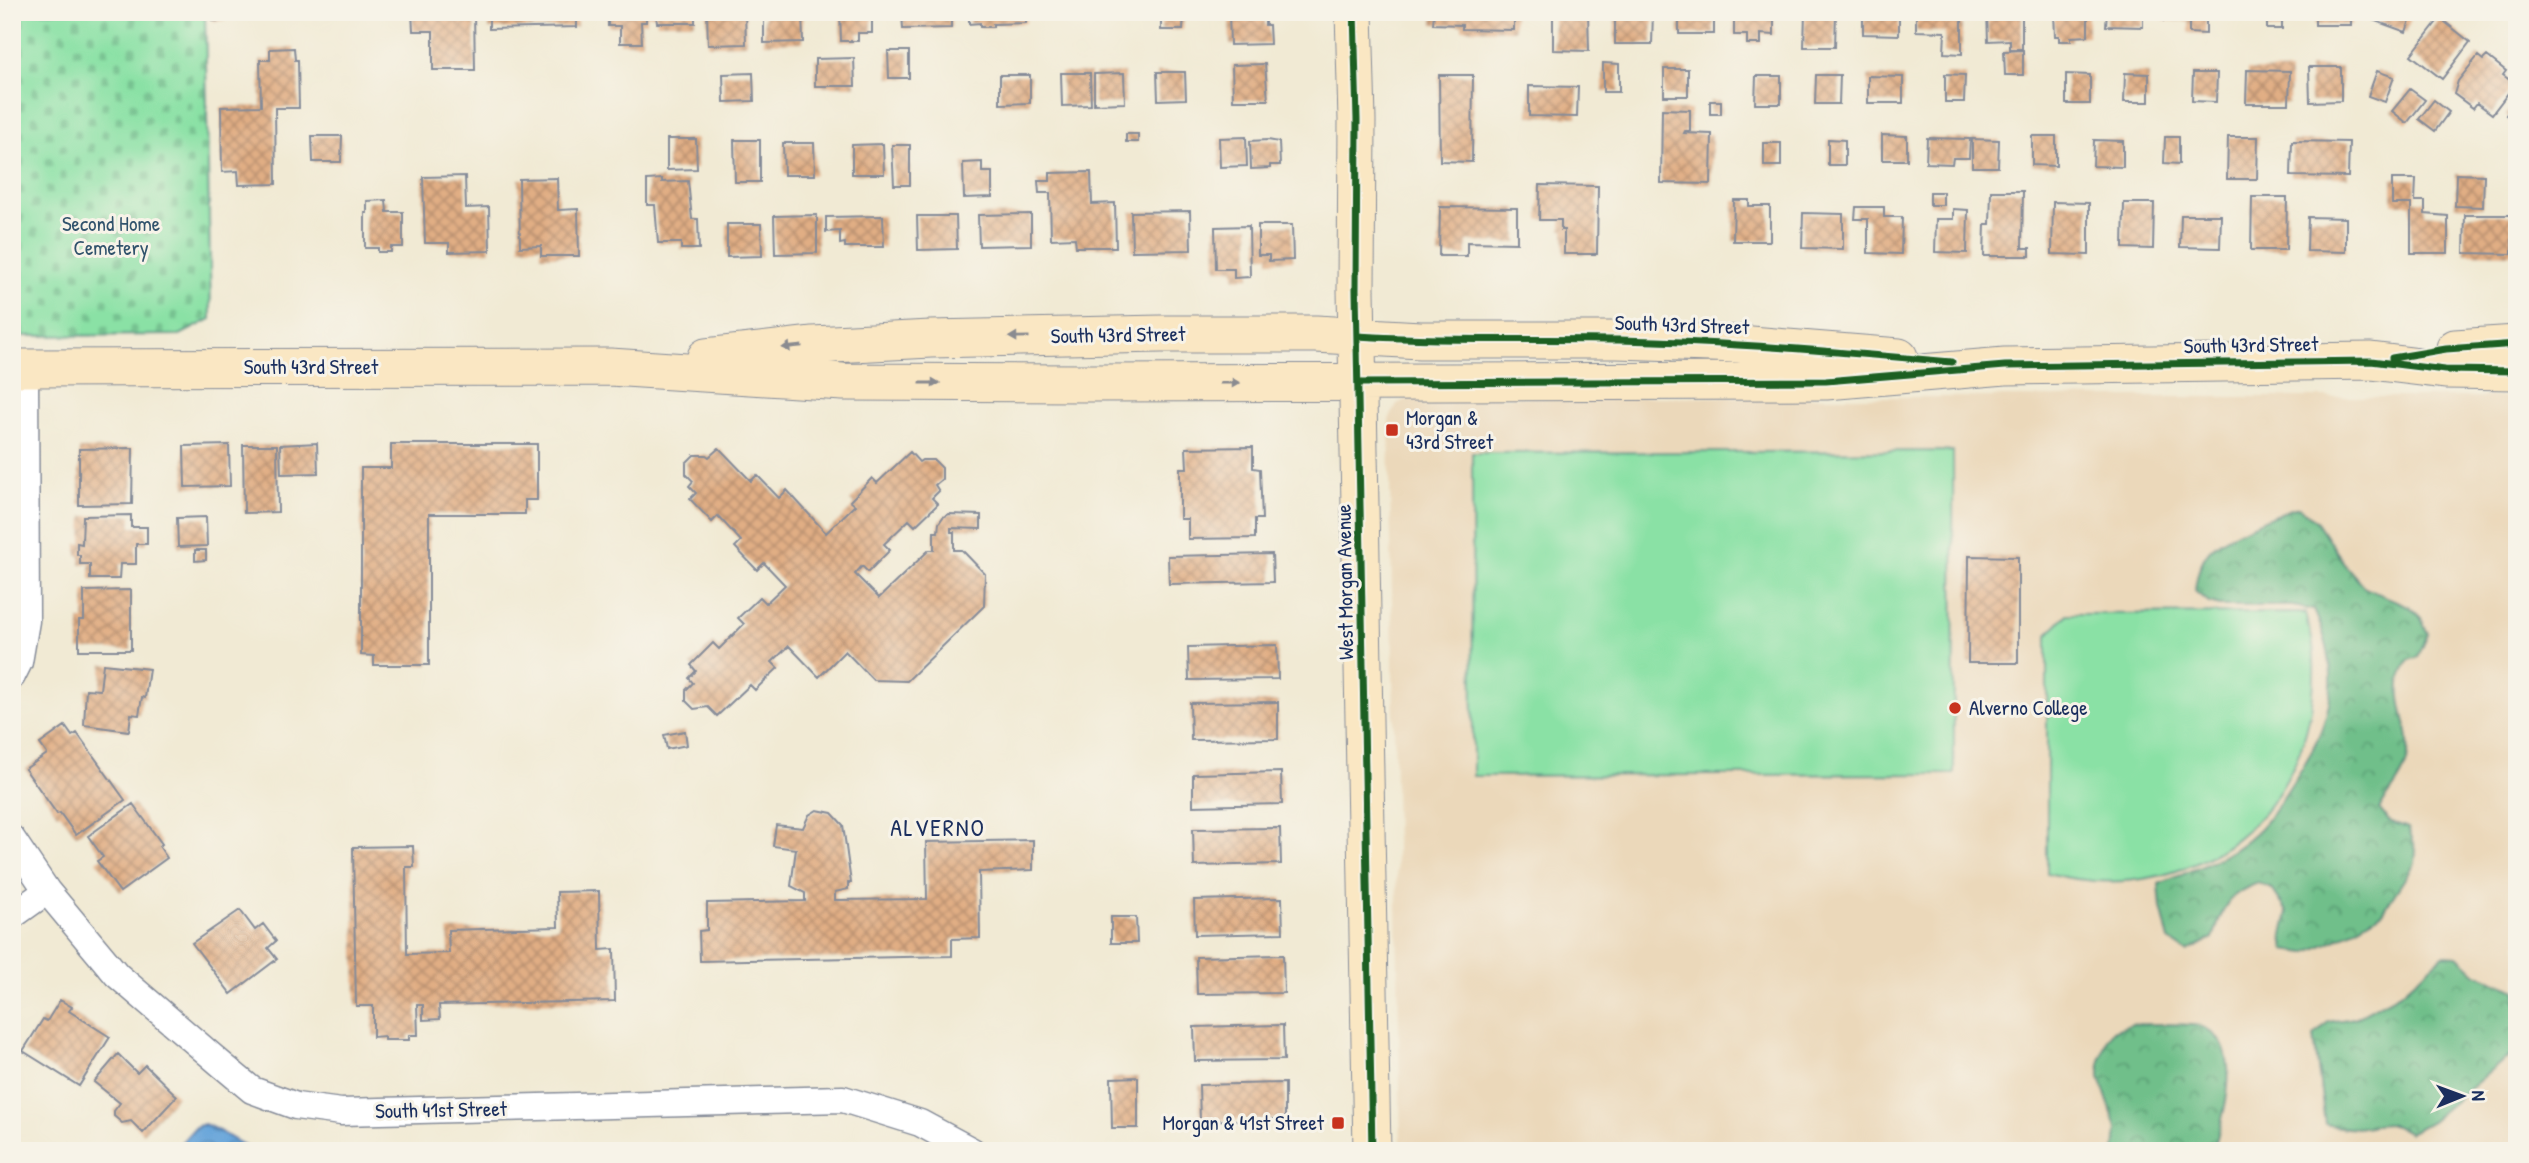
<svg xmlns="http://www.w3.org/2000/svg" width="2529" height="1163" font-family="'Patrick Hand',sans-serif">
<defs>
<pattern id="forest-crowns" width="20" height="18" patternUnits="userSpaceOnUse" patternTransform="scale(1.75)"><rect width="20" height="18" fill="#6fbf8a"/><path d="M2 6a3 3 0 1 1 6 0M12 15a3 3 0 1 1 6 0" fill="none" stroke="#5a9c74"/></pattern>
<pattern id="cemetery-stones" width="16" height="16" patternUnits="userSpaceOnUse" patternTransform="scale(1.75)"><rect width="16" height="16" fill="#8ae1a5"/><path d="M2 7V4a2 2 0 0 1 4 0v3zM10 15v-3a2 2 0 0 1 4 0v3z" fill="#76c190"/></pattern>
<pattern id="water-waves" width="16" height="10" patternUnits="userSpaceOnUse" patternTransform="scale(1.75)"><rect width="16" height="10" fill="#69a6da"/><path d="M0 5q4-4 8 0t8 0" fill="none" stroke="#5688b4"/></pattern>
<pattern id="building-cross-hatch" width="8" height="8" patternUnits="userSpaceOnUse" patternTransform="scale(1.75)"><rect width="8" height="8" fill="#e1ae84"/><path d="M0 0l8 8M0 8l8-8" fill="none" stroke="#b68e6f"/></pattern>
</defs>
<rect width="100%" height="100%" fill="#f7f3e8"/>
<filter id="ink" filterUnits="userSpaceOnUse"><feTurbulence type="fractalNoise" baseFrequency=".0143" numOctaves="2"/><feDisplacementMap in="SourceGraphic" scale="14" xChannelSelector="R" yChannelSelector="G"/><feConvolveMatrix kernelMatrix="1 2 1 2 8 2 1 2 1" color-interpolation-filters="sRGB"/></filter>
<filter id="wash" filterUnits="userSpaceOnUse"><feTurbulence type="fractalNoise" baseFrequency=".00686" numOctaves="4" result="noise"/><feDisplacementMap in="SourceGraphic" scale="28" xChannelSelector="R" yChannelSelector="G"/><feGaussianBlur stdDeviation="1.57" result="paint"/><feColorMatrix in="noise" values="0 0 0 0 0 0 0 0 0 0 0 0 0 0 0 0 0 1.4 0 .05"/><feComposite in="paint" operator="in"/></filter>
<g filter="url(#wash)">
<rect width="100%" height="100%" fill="#f1ead4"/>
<!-- built -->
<path fill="#ebd8ba" d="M1467 397H2517V1151H1401L1389 420 1397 404 1410 398Z"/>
<!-- grass -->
<path fill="#8ae1a5" stroke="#528882" stroke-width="2" d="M1953 451 1954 774 1473 776 1472 453Z
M2306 613C2310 628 2314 644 2314 660 2319 812 2193 912 2047 873V635L2067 614Z"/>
<!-- forest -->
<path fill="url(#forest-crowns)" stroke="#457774" stroke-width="2" d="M2299 507 2317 522 2346 566 2365 588 2409 606 2421 618 2428 634 2418 657 2409 660C2385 696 2415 724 2407 761 2403 778 2389 794 2379 809L2389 821 2408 828 2416 850 2415 863 2383 912 2341 937 2306 953 2285 950 2283 935 2288 913 2272 889 2258 883C2225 895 2224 907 2213 938L2187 952 2169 940 2161 908 2159 884C2190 871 2224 860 2249 838 2267 824 2280 803 2292 784 2332 724 2345 678 2314 610L2292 606H2220L2209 603 2195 591C2199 548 2217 541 2253 525 2269 518 2282 511 2299 507Z
M2444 955 2458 956 2477 974 2517 990V1049L2431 1121 2409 1133C2385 1118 2379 1126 2354 1128 2345 1129 2334 1126 2325 1124L2314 1036 2328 1022 2355 1018 2402 992Z
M2133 1024C2147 1025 2188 1023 2198 1026 2248 1040 2224 1116 2213 1151H2115L2117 1128 2100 1078V1060L2107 1039 2112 1031Z"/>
<!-- cemetery -->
<path fill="url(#cemetery-stones)" stroke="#528882" stroke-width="2" d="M12 12H205L211 319 180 335 12 336Z"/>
<!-- water -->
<path fill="url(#water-waves)" stroke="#426a9c" stroke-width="2" d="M204 1124C220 1130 234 1141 250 1148 262 1152 278 1148 290 1151H174L195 1127Z"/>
<g id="blocks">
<!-- building -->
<path fill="url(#building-cross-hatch)" d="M212 12H225L226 20 212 21Z
M412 12H474L475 70H433V31H413Z
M489 12H577V27L489 29Z
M608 12H695V23H657L656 15H646V22H641L642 43H620V26H608Z
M707 12H745L746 44 708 45Z
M764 12H802L803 42 764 43Z
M840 12H872V33H858V41H841Z
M902 12H951V28L903 29Z
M969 12H1026V23L993 24V27H980V23L969 24Z
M1110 12H1148V17L1110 18Z
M1161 12H1184L1183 30H1161Z
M1229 12H1265V25H1269L1270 44 1230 45Z
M1434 12H1514V30L1462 29V25L1433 24Z
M1553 12H1588L1589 51 1553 50Z
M1615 12H1653L1652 44H1615Z
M1679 12H1714V34H1679Z
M1734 12H1774V35L1761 34V44H1747V35H1734Z
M1805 12H1836L1835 47H1804Z
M1863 12H1899V35L1863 34Z
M1916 12H1962V54L1944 53 1945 32 1916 31Z
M1987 12H2022V49H2010V40L1988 41Z
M2054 12H2088V36L2071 37V41H2059V36H2055Z
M2107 12H2143V27L2106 26Z
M2164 12H2206V34L2189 33V21H2164Z
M2241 12H2282V29H2267V18L2241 17Z
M2315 12H2351V25H2315Z
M2366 12H2413L2406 32 2364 17Z
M2440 18 2470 42 2442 79 2411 55Z
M294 48 295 60H298L299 108H275L276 184 239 185 238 171 222 172 221 107 261 106 260 60H270V49Z
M2023 50V75H2005L2004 51Z
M888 51H909V78H889Z
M2478 56 2483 60 2487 56 2506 71 2503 75 2515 84 2492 114 2477 103 2473 108 2454 94 2458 81Z
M854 58 855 86H815V59Z
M1603 63 1619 64V92H1603Z
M1265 64 1268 100H1233L1232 65Z
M2309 67H2341V101L2310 102Z
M1664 69H1688V96H1664Z
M2247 70 2290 71 2289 104H2246Z
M2377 71 2394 77 2385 102 2368 96Z
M1157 72H1185L1186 99 1158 100Z
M753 73 754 101 724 102 723 74Z
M1061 73H1090L1091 105 1062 106Z
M1124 73 1125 103 1094 104V74Z
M2125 73 2149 74V102H2124Z
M2193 73H2217L2216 102 2192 101Z
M1945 74 1965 75 1964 102H1945Z
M2066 74 2090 75V104H2066Z
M1000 75H1030V103L1000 104Z
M1439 75H1473L1472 162 1440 161Z
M1816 75H1840L1839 104H1815Z
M1756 76H1781V104H1755Z
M1868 76 1903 77V103H1868Z
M1529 86 1578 87 1577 117 1529 116Z
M2410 89 2425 100 2407 123 2392 111Z
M2434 100 2449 112 2435 131 2419 119Z
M1710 101H1721V114H1710Z
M2517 101V123L2506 115Z
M1662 109 1690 110V131H1685L1684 133 1712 134 1711 184 1661 183Z
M1126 134H1138V142H1126Z
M1882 135 1907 136V160H1882Z
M312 136H342L341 162H313Z
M2032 136H2056V166L2032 165Z
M1246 137 1247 166 1220 167 1219 138Z
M2165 137H2179V164L2164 163Z
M2228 137H2258L2257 179H2227Z
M1927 138 1970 139 1969 158H1953L1952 164 1926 163Z
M667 139H696L697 169 667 170Z
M1828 139 1845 140V165H1828Z
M1972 139 1999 140 1998 167H1972Z
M734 140H760V182H735Z
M1268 140 1279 142 1280 165H1270V168L1251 169 1250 141Z
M2094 140 2123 141V167L2093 166Z
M2292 141 2349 142 2348 177 2291 176Z
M783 143H814L815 175H784Z
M1764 143H1781V166H1764Z
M883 144 884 174H852V145Z
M892 145H910V185H894Z
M982 162V172H992V197L964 198 963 163Z
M1091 172 1092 204 1115 203 1116 247H1076L1075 238 1051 239 1050 193H1039L1038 181H1050V173Z
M2456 174 2484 175 2483 207 2455 206Z
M465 176 466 208 489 207 490 251 449 252V243H425L423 177Z
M557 178 558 210 578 209 579 256H541V246L520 247 519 179Z
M662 179V182L688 181 692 219H698L699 249H681V243H658L655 205H647V180Z
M2392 179H2416L2415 201H2425V214L2448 216V253H2411V204H2392Z
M1540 185 1598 186 1597 254H1564V230H1561V220H1539Z
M1991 191H2023L2022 248H2030V256H1984L1985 224H1990Z
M1930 192H1943V205H1930Z
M2252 197H2287L2286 250H2251Z
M386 200 387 212H403V247H391V252H378V248H365V213H367V201Z
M1734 200H1749V206H1770V241H1733Z
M2053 202 2089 203V255L2052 254Z
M2124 203H2154L2153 249 2123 248Z
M1440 207 1517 208V243L1467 242V256H1439Z
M1856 207H1884V217H1902L1901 254 1868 253V219H1855Z
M1953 209 1968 210 1967 253 1935 252 1936 219H1953Z
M1190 211 1191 250 1132 251 1131 212Z
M1803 213 1843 214V249L1802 248Z
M1031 214V245L979 246 978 215Z
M817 215V253L775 254 774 216Z
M2181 215H2221L2220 248 2180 247Z
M2465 215H2512V254L2464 253Z
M883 216 884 247H845V243L840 244V231L826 232V217Z
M917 216H956L957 249 918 250Z
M2308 217 2346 218V252L2307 251Z
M727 224H761L762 256 727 257Z
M1258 225H1292L1293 260 1269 261V255H1258Z
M1249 226 1250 277 1234 278V269H1216L1215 227Z
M317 443 318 473 281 474 280 445Z
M391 444H537V500H525V514H429V665H374V656L361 655V468H391Z
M229 445 230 486 185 487 184 446Z
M243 445H277L278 512 244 513Z
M1253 447V468L1260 469 1262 519H1255V538L1188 539V519H1180V468H1187L1186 448Z
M133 448 132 504 79 505V449Z
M719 448 751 481 757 475 779 498 787 490 826 533 855 505 850 501 872 478 877 483 910 452 919 462 922 460H934L942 468V479L935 485 939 491 932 498 938 504 915 526 909 520 884 544 890 550 868 572 862 566 855 574 879 598 929 550H934V532H938L939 523 943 517 949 514 981 515V529L951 528V532H954V550H962L985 574 984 606 907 681 873 680 845 651 819 677 789 646 772 662 778 668 755 690 750 685 717 716 708 707 694 709 686 701V690L693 683 689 678 696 671 691 665 713 643 719 649 744 624 738 618 760 597 766 603 785 585 764 563 757 570 735 547 741 541 718 516 712 522 690 499 696 493 689 486 693 481 686 474V463L694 455H706L709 457Z
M131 515V527H147V544H136V564H120L119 579H90V564H80V555H77V543L82 544 83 516Z
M206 517 207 546 178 547 177 518Z
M195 550H206V560L195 561Z
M1272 554 1273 582 1169 584 1168 556Z
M1969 556 2018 557V663H1968Z
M131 590V650H79V620H84V591Z
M1277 645 1278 679 1189 680 1188 647Z
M103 664 149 669 145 698 142 697 139 715 131 714 129 731 84 725 86 689 100 690Z
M1278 702V739L1191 740 1190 703Z
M65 726 72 736 77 733 125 800 76 835 60 813 57 814 25 769 47 754 40 744Z
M685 731 687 745 667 749 664 735Z
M1281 772 1282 804 1193 806V774Z
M133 804 162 844 159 846 167 858 120 892 97 861 103 857 88 836Z
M817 810 832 813 843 825 851 883H848V889L835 892V900L927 899 926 842 1033 840V870L979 872 980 938 952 939V956L700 961 699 931 707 930V903L805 901V893L791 886 796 849 773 846 776 825 803 828 809 815Z
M1280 828 1281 864 1194 866 1193 829Z
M413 846 414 867H406L407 954 449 953 448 930 558 927 557 892 599 891 600 950 614 949 615 1001 439 1005 440 1019 423 1020V1005H417L418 1035H409V1040H384V1036L373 1037V1006H356L353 847Z
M1282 898 1283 933 1195 935 1194 900Z
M240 910 255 930 263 924 276 941 268 948 277 959 231 994 192 943Z
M1111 917H1136L1137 943H1111Z
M1283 955 1284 993 1197 994 1196 957Z
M60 1000 72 1007 69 1011 110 1037 79 1086 23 1051 43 1019 47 1021Z
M1283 1025 1284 1060 1195 1061 1194 1027Z
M118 1054 137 1073 145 1065 177 1096 143 1133 131 1121 122 1123 114 1116V1111L120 1103 94 1082Z
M1138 1077V1128H1112L1111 1078Z
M1285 1083V1119L1200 1121 1199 1085Z"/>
</g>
</g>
<g filter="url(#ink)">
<use href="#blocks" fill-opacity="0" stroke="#868c99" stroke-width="2"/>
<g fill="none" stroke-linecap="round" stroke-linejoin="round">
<defs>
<path id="street" d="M12 676 19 662 26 621 25 368
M12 839 47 891 117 975 222 1065 252 1090 296 1106 341 1112 843 1099 920 1123 972 1151
M12 916 47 891"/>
<path id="secondary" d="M1354 12 1357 120 1356 290 1372 1151
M2455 348 2517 344
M706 357 813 345 931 339 1161 334H1316L1420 340H1617L1739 344 1899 357
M12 368 610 367 843 382 1091 383 1826 381 2005 366 2371 361 2445 370 2517 371"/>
</defs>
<!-- street casing -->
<use href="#street" stroke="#868c99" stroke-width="29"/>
<!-- secondary casing -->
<use href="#secondary" stroke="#868c99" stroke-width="39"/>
<!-- street -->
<use href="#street" stroke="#fff" stroke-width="26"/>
<!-- secondary -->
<use href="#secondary" stroke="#fae7c3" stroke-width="37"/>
<defs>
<path id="cycleway" d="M1354 12 1357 120 1356 290 1372 1151
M1357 336C1444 342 1531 338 1618 340 1729 342 1840 352 1952 362
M2392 358 2446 349 2517 344
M1359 383 1826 381 2005 366 2371 361 2445 370 2517 371"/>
</defs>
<!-- cycleway casing -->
<use href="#cycleway" stroke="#f7f3e8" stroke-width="11"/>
<!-- cycleway -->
<use href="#cycleway" stroke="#1b5e20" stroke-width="7"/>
</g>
<!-- one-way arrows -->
<defs><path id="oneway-solid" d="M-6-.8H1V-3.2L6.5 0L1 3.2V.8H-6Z" transform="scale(1.75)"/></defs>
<g fill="#8a8b90">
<use href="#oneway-solid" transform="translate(1019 337) rotate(179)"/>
<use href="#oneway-solid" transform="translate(792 347) rotate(174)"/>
<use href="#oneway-solid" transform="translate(930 383)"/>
<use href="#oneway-solid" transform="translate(1230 383)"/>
</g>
</g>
<!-- markers -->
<g fill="#c8321e" stroke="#f7f3e8" stroke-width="2.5">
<rect x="1385" y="423" width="14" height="14" rx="3.5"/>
<circle cx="1955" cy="708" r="7"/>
<rect x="1331" y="1116" width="14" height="14" rx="3.5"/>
</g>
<g text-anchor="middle" stroke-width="6" stroke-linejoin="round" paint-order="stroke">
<!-- park labels -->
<g font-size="21" fill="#31536c" stroke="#f7f3e8">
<text x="111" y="231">Second Home<tspan x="111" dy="24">Cemetery</tspan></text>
</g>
<!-- street labels -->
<g font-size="21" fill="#1b2f5e" stroke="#f7f3e8">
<text transform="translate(1682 325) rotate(2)" y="7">South 43rd Street</text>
<text transform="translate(1118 335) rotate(-1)" y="7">South 43rd Street</text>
<text transform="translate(2251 345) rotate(-1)" y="7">South 43rd Street</text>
<text x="311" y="374">South 43rd Street</text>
<text transform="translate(1345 582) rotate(-91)" y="7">West Morgan Avenue</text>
<text transform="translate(441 1110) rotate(-1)" y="7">South 41st Street</text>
</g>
<!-- poi labels -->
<g font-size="21" fill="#1b2f5e" stroke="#f7f3e8" text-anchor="start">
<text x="1406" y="425">Morgan &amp;<tspan x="1406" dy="24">43rd Street</tspan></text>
<text x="1969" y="715">Alverno College</text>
<text x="1324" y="1130" text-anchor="end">Morgan &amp; 41st Street</text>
</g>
<!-- quarter labels -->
<g font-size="24" letter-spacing="2" fill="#1b2f5e" stroke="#f7f3e8">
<text x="938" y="836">ALVERNO</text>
</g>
</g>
<!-- margin -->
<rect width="2529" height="1163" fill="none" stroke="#f7f3e8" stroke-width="42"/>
<!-- north arrow -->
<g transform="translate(2462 1096) rotate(89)" stroke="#f7f3e8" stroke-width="5" paint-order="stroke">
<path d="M0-5L12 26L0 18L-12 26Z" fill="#1b2f5e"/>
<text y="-10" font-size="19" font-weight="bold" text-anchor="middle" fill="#1b2f5e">N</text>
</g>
</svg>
